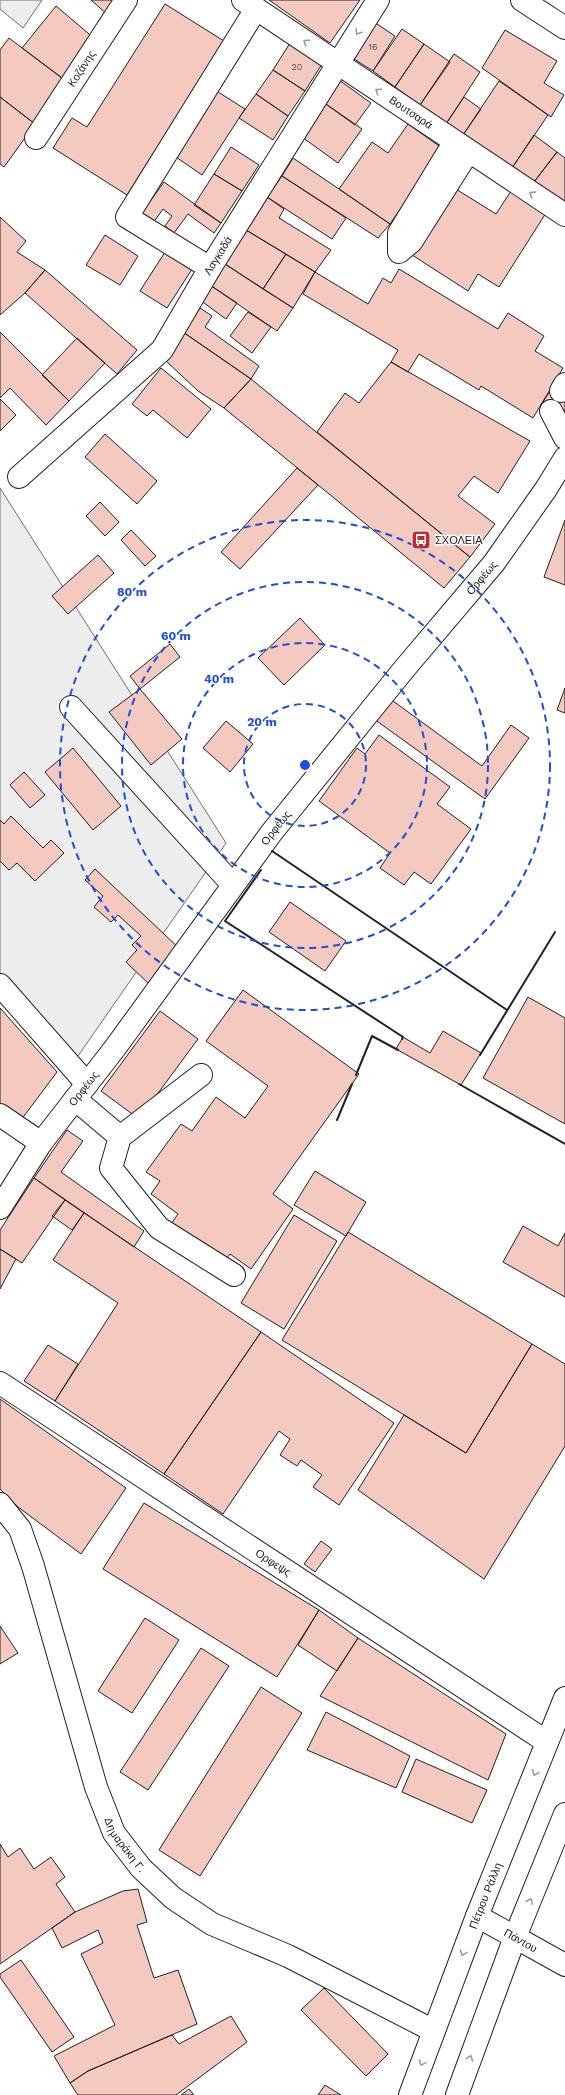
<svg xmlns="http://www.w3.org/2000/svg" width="565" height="2095" font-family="'Work Sans',sans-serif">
<rect width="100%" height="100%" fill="#fff"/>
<!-- green -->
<path fill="#eee" stroke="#6f6f6f" d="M0 0H42L23 28 0 9Z
M0 488 226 843 71 1066 0 983Z"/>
<!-- building -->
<path fill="#f3c9c0" stroke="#222" d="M91 0H121L108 15Z
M269 0H360L330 43Z
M165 4 224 41 127 195 53 148 72 118 87 127Z
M56 6 95 39 62 78 22 48Z
M374 22 395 36 373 71 351 57Z
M402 29 424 44 395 87 373 71Z
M505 30 557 61 544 83 564 95 551 117 482 68Z
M9 38 62 78 35 124 0 97V50Z
M290 43 322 64 305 91 273 70Z
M424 44 450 62 420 105 395 87Z
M454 54 480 72 446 124 420 105Z
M273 70 305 91 288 116 256 94Z
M339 80 371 103 355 125 323 102Z
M499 81 548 115 512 168 463 135Z
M215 90 245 109 202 175 173 155Z
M256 94 288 116 273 140 239 118Z
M0 97 35 124 4 167 0 164Z
M464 97 481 109 463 135 446 124Z
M323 102 362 129 338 163 299 135Z
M408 124 442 148 390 224 339 189 372 142 388 153Z
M534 135 557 152 534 182 512 168Z
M231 147 259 165 242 191 214 174Z
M557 152 565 158V203L534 182Z
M293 158 339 189 390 224 378 238 282 176Z
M214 174 242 191 221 223 194 205Z
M282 176 346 218 332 239 267 197Z
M164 182 221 223 214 233 188 214 174 233 165 226 172 216 163 209 153 223 141 214Z
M451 186 496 214 511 191 546 213 499 287 478 274 468 291 409 253Z
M267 197 284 209 279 218 331 250 315 272 246 230Z
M0 217 26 241 17 252 45 270 25 293 0 315Z
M246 230 286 254 263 289 225 264Z
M105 235 138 256 120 285 86 265Z
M167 249 194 266 167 308 140 291Z
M286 254 315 272 293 308 263 289Z
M225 264 293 308 277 331 210 285Z
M399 269 498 329 508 313 544 336 535 351 563 368 533 418 481 386 479 390 419 354 408 372 391 362 398 350 303 294 315 272 368 304 383 278 391 283Z
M45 270 137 350 117 374 25 293Z
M210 285 237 303 226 319 200 300Z
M200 308 212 316 205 327 259 366 251 379 183 332Z
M248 312 271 327 252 353 230 336Z
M0 332 69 401 46 425 10 388 0 398Z
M183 332 251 379 224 408 198 391 165 360Z
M77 338 105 363 69 401 42 375Z
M391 362 530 441 498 493 474 476 458 496 495 524 470 557 317 432 345 393 359 403Z
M161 368 211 409 187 438 153 410 147 416 132 404Z
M251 379 470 557 444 588 224 408Z
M553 386 565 393V410L561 416 541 405Z
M0 399 16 415 0 431Z
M105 434 157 481 137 504 85 457Z
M297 468 318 485 240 569 221 552Z
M100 502 119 522 105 536 86 516Z
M565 520V585L544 577Z
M131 530 156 556 145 566 121 540Z
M98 555 114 573 68 614 52 596Z
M300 618 325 645 284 685 258 658Z
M170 644 180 657 140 689 130 676Z
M565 688V713L557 710Z
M140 689 182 739 151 765 109 712Z
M389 698 482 766 511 725 529 738 485 799 374 719Z
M226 721 253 744 230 772 203 748Z
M379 735 450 787 437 804 471 829 431 884 414 872 404 885 380 868 390 853 319 801 357 748 365 754Z
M73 748 121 806 93 830 45 772Z
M24 772 45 795 30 808 10 785Z
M11 816 43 848 51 840 64 853 35 881 17 863 9 870 0 861V820L4 824Z
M95 869 181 950 149 984 126 962 137 950 132 945 141 936 118 915 111 922 94 907 103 896 85 880Z
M290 902 346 941 325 971 269 932Z
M243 990 359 1074 273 1194 293 1209 251 1269 230 1254 224 1262 171 1224 178 1214 151 1194 160 1181 146 1172 181 1124 192 1131 216 1097 245 1118 268 1086 206 1041Z
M528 997 565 1018V1124L483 1078Z
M0 1008 57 1072 21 1120 0 1105Z
M160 1011 198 1039 139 1119 101 1091Z
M443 1031 481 1053 461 1085 396 1049 403 1037 430 1053Z
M67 1130 83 1141 61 1172 144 1231 134 1247 34 1178Z
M315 1171 366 1202 346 1236 294 1205Z
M34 1178 65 1200 22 1263 0 1249V1230Z
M65 1200 84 1213 72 1230 52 1216Z
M84 1213 261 1332 164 1474 55 1401 118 1303 53 1260Z
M294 1215 337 1241 284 1329 241 1303Z
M523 1226 558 1246 565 1233V1297L503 1262Z
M348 1232 532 1344 466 1453 282 1340Z
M0 1249 16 1259 0 1289Z
M261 1332 394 1423 339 1505 313 1487 322 1475 301 1460 297 1466 280 1455 290 1439 279 1431 223 1514 164 1474Z
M532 1344 565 1364V1446L484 1579 358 1490 404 1415 466 1453Z
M48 1345 78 1364 55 1401 24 1381Z
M0 1399 126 1488 81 1554 18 1507 0 1489Z
M144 1503 319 1610 277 1677 103 1569Z
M321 1541 332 1549 315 1572 304 1564Z
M319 1610 358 1638 337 1671 298 1645Z
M145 1618 179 1640 132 1713 98 1691Z
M0 1626 18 1653 0 1664Z
M358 1638 506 1734 488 1780 320 1696Z
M201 1648 229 1666 148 1790 120 1772Z
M261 1687 302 1713 200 1876 159 1850Z
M326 1712 410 1756 396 1788 307 1750Z
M416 1759 487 1790 472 1823 402 1792Z
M0 1844 8 1857 20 1848 34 1869 51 1857 65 1877 56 1884 75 1912 0 1964Z
M138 1889 147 1922 137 1925 154 1978 178 1970 197 2024 88 2071 70 2083 54 2056 115 2025 81 1954 103 1943 98 1930 62 1948 52 1928 75 1912 123 1891Z
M21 1960 74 2037 52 2052 0 1977V1974Z
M324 1988 388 2054 366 2076 301 2010Z
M231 2016 247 2042 176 2095H78L70 2083 88 2071 172 2035 179 2044Z
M325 2085 341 2095H318Z
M189 2089 194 2095H181Z"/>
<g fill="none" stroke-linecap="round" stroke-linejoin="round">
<defs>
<g id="minor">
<path id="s1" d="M243 0 565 215"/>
<path d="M522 0 565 28"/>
<path id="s2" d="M36 138 126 0"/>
<path d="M454 143 399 233V252L411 242 468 152"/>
<path d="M210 268 127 217 256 9"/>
<path d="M561 391 565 384"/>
<path d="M551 411 565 438"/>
<path id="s3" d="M19 477 162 350 210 268 378 0"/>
<path d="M71 707 233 885"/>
<path d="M0 985 87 1084"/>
<path d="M75 1099 120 1137 111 1168 159 1228 234 1275"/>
<path d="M0 1115 41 1143"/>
<path d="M120 1137 201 1075"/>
<path id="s4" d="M0 1208 41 1143 115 1048 272 832 405 668 494 563 546 489 565 458"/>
<path id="s5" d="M0 1383 547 1742"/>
<path id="s6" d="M0 1504 20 1529 33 1566 96 1787 114 1833 141 1868 173 1898 212 1924 288 1956 434 2031"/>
<path id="s7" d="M477 1916 565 1965"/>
</g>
<g id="major">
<path id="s8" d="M410 2095 477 1916 565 1698"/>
<path d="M457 2095 515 1937 565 1814"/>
</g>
</defs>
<!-- minor casing -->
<use href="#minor" stroke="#222" stroke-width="24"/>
<!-- major casing -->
<use href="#major" stroke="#222" stroke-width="24"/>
<!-- minor -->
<use href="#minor" stroke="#fff" stroke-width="22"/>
<!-- major -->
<use href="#major" stroke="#fff" stroke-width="22"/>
<!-- wall -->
<path stroke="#222" stroke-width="2" d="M272 851 507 1010
M261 870 225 921 403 1037 402 1039
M480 1055 555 932
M356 1075 372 1036 398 1050
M459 1084 565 1144
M337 1120 352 1084"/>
</g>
<!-- one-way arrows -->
<defs><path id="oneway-chevron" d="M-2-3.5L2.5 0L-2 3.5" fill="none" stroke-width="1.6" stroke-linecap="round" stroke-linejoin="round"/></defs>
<g stroke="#9c9c9c">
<use href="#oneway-chevron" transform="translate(358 32) rotate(122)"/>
<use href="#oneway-chevron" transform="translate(306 42) rotate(-146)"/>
<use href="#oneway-chevron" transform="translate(378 91) rotate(-146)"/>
<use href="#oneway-chevron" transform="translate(532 194) rotate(-147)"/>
<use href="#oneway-chevron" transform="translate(535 1773) rotate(112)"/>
<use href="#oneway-chevron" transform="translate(530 1901) rotate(-68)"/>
<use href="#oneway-chevron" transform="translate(463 1953) rotate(110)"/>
<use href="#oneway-chevron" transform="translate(470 2058) rotate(-70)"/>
<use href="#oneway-chevron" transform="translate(422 2063) rotate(111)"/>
</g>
<!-- distance rings -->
<g fill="none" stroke="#1d4ed8" stroke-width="2" stroke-dasharray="7 5">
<circle cx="305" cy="765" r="61"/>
<circle cx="305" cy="765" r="122"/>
<circle cx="305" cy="765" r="183"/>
<circle cx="305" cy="765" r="245"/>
</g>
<!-- icons -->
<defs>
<symbol id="bus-square" viewBox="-11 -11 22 22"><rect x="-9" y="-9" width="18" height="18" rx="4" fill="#c62828" stroke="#fff"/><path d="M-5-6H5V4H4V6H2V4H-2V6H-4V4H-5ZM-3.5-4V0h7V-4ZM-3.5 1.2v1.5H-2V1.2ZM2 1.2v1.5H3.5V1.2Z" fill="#fff"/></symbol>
</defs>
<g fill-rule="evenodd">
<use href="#bus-square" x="410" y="529" width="22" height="22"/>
</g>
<g text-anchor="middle" stroke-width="3" stroke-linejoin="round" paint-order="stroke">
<!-- number labels -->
<g font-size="9" fill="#564c4a">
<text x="373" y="50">16</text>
<text x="297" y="70">20</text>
</g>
<!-- street labels -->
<g font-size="11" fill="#222" stroke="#fff">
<text dy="4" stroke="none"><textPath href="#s2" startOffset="83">Κοζάνης</textPath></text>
<text dy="4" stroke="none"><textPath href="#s1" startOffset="202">Βουτσαρά</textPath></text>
<text dy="4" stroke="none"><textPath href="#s3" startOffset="301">Λαγκαδά</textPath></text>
<text dy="4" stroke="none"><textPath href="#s4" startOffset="794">Ορφέως</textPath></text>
<text dy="4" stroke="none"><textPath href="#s4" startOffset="470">Ορφέως</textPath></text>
<text dy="4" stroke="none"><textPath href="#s4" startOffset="146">Ορφέως</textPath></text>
<text dy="4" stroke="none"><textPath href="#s5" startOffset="327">Ορφεψς</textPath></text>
<text dy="4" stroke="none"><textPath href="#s6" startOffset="366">Δημαράκη Γ.</textPath></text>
<text dy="4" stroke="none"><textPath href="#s8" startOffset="213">Πέτρου Ράλλη</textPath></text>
<text dy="4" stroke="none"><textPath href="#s7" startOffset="50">Πάντου</textPath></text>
</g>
<!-- poi labels -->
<g font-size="11" fill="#222" stroke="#fff" text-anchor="start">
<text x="435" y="544">ΣΧΟΛΕΙΑ</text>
</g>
</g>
<circle cx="305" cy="765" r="6" fill="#1d4ed8" stroke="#fff" stroke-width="2"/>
<g font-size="12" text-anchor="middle" font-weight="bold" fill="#1d4ed8" stroke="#fff" stroke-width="3" stroke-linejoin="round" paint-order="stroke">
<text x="132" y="596">80 m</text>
<text x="176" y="640">60 m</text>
<text x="219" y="683">40 m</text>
<text x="262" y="726">20 m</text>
</g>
</svg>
